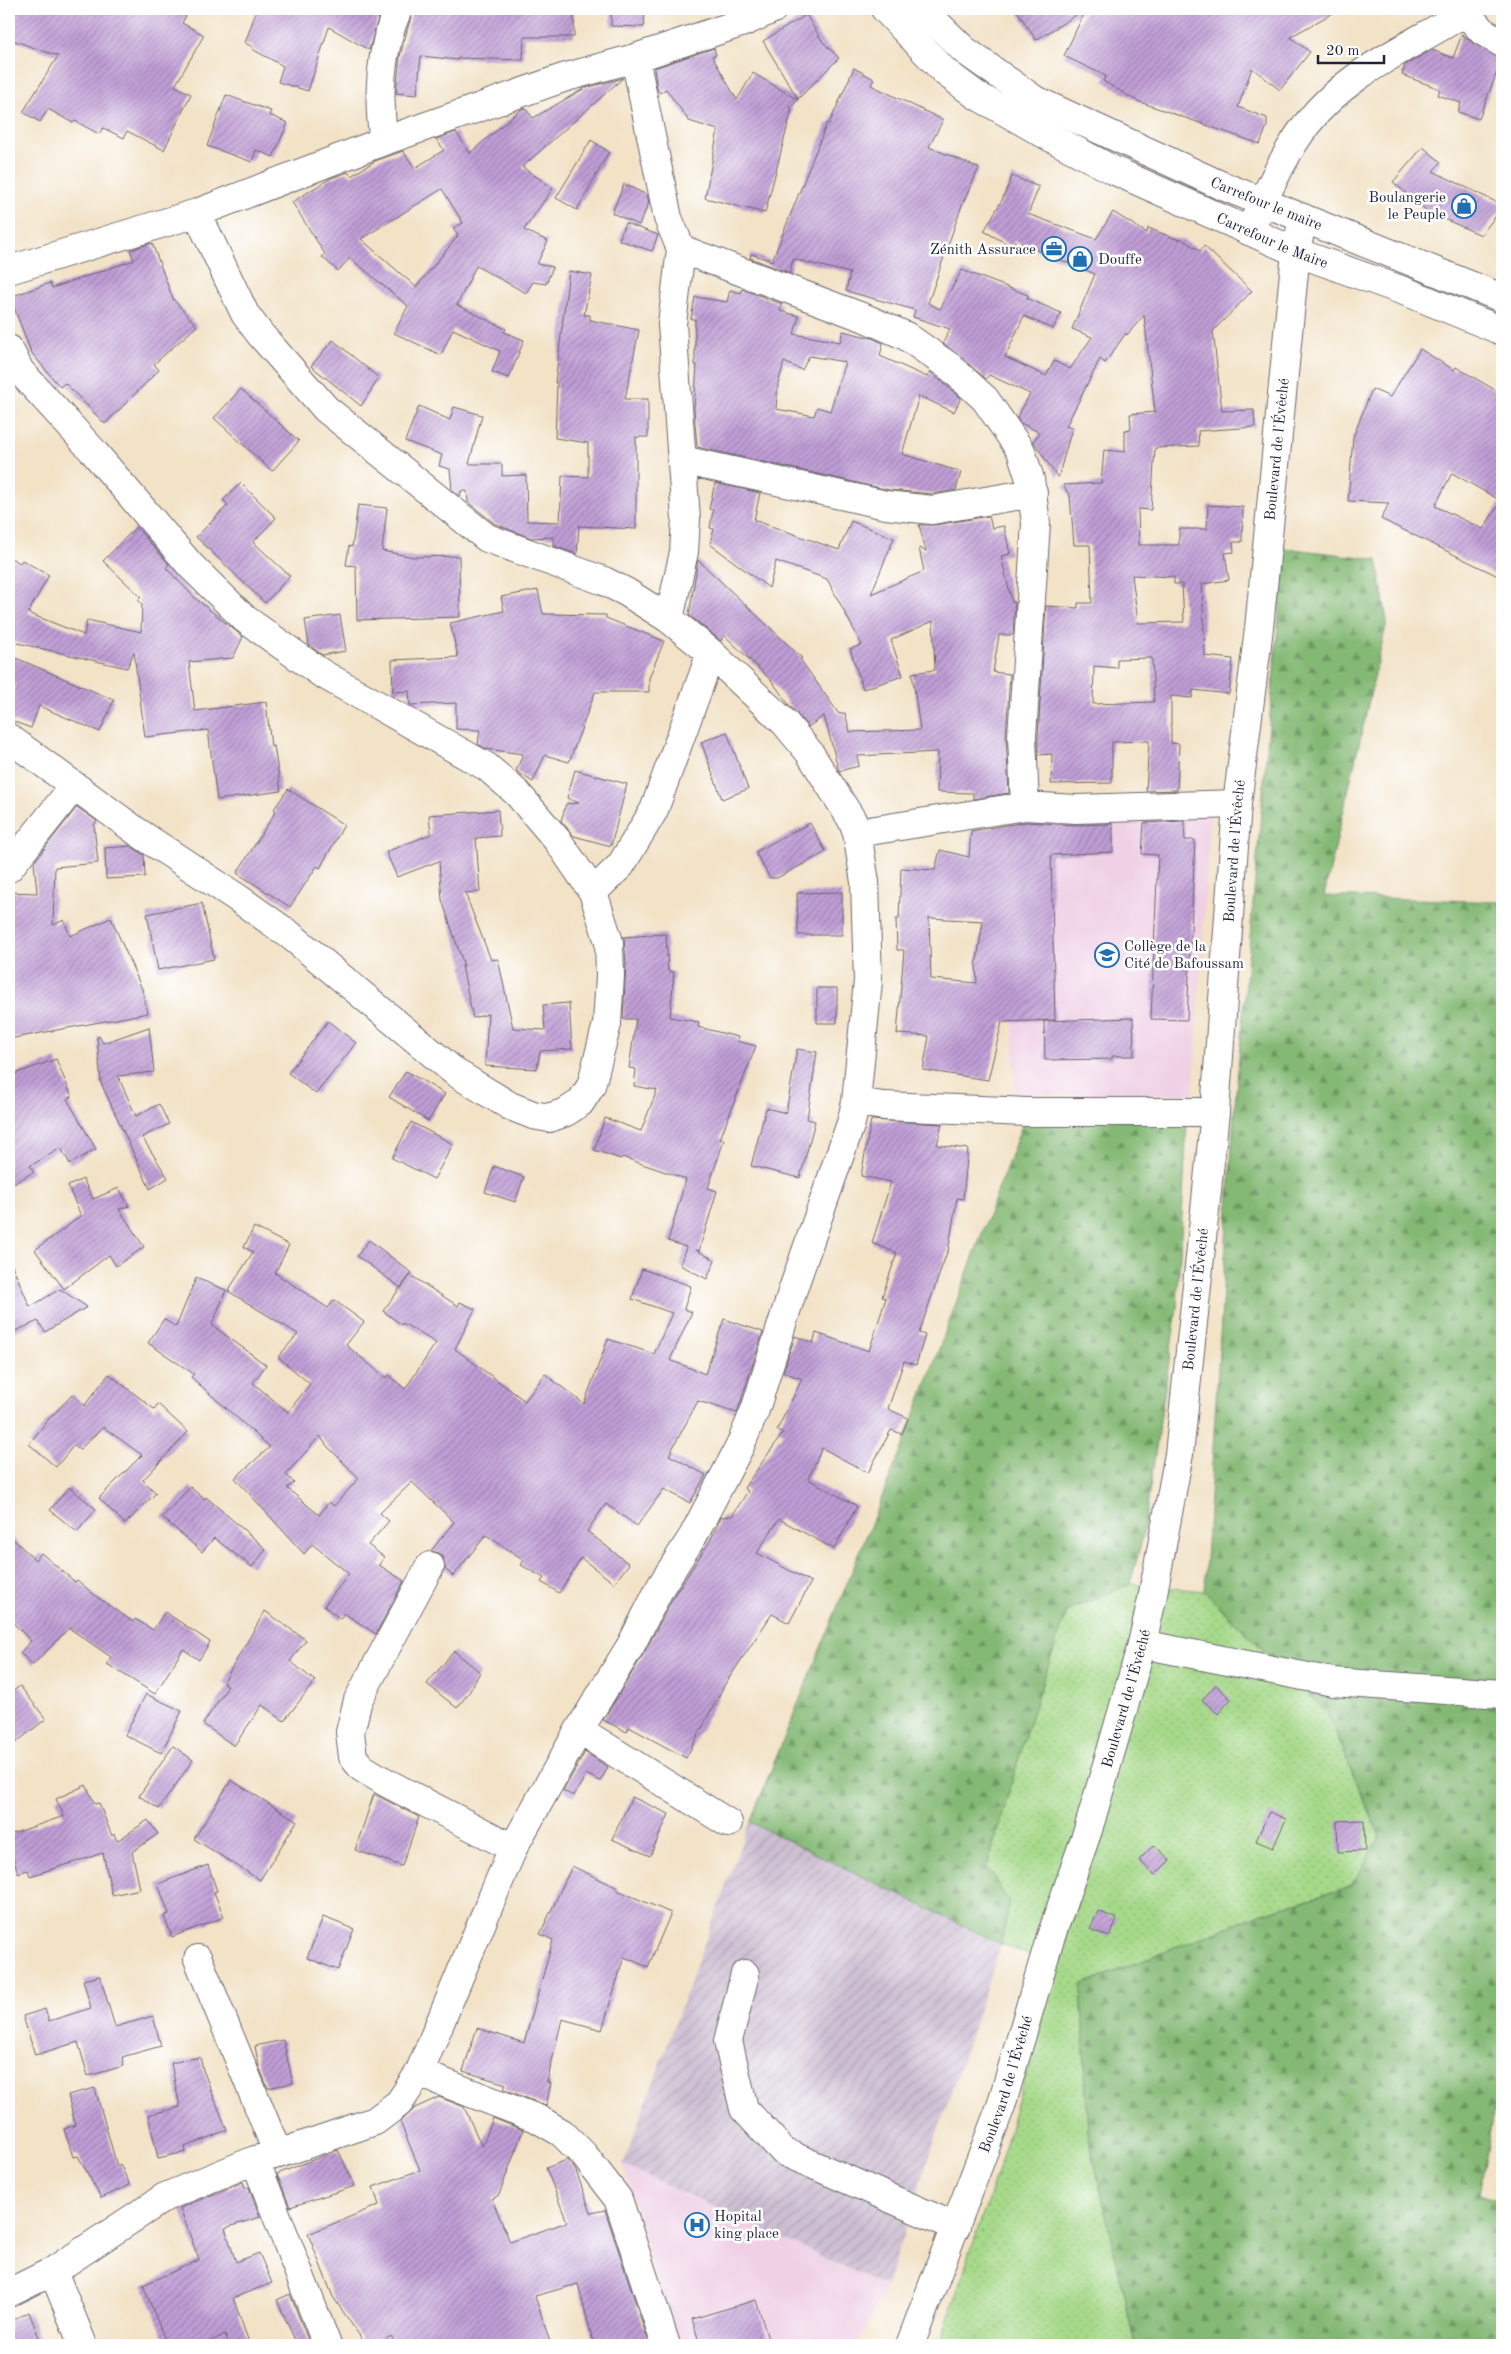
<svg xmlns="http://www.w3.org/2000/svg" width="1511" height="2354" font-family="'Old Standard TT',serif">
<defs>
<pattern id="industrial-furrows" width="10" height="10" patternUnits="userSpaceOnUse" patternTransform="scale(1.25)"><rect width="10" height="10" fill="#cdbed2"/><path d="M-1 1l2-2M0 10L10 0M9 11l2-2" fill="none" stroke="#b0a3b5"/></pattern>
<pattern id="grass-dots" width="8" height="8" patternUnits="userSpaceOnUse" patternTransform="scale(1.25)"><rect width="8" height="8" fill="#a6d989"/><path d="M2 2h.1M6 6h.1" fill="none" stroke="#8fba77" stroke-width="1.8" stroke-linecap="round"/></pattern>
<pattern id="forest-firs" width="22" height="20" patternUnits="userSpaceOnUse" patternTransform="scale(1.25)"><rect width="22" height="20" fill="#84b975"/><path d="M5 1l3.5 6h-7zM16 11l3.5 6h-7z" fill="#6c9661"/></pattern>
<pattern id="building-hatch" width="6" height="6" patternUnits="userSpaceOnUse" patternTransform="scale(1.25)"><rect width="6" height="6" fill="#c09ed6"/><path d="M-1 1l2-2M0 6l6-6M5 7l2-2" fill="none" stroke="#9c80af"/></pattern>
</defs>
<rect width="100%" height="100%" fill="#fff"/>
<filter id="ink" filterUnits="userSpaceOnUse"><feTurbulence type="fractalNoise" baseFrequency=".02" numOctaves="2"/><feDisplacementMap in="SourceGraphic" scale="10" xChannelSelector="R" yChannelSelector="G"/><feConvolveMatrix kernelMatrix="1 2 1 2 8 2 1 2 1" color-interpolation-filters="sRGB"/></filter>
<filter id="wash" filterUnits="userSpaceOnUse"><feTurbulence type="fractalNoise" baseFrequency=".0096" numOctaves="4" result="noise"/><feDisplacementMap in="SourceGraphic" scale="20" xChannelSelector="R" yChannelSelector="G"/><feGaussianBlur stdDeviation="1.12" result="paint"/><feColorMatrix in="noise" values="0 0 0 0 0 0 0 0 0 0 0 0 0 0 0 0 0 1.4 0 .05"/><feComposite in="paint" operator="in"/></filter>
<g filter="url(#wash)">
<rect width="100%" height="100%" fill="#f2e2c6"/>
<!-- built -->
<path fill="#efd0e5" d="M1009 815 1210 816 1193 1094 1015 1095Z
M623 2165 886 2286 857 2345H675Z"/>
<!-- industrial -->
<path fill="url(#industrial-furrows)" d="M749 1822 1001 1944 886 2286 623 2165Z"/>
<!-- grass -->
<path fill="url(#grass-dots)" stroke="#647e62" d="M1130 1584 1204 1591 1328 1714 1380 1837 1352 1886 1263 1913 1081 1985 1088 2133 1135 2345H939L1002 2158 1055 1965 1001 1944 1009 1902 987 1867 1031 1716 1067 1610Z"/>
<!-- forest -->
<path fill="url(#forest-firs)" stroke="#536e58" d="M1285 548 1377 559 1387 622 1324 896 1502 902V2070L1479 2194 1502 2201V2345H1135L1088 2133 1081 1985 1263 1913 1352 1886 1380 1837 1328 1714 1204 1591 1234 1114Z
M1025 1117 1187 1123 1177 1309 1142 1540 1130 1584 1067 1611 1031 1716 987 1867 1009 1902 1001 1944 750 1822 906 1438Z"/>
<g id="blocks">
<!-- building -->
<path fill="url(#building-hatch)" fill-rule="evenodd" d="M9 9H190L182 23 204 35 175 86 191 94 164 150 127 131 124 138 103 128 99 134 75 121 73 123 48 109 40 122 23 112 58 56 9 39Z
M257 9H381L369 50 329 27 308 91 278 82 283 66 252 49 253 47 245 43Z
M413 9H574V37H524L523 60 458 58V60L421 56 417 95 396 93 400 56Z
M611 9H645L644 27 611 26Z
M1016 9H1086L1036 40Z
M1086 9H1340L1290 37 1310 52 1280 90 1252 68 1238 107 1267 118V126L1260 144 1137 101 1103 81 1106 76 1064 56Z
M806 15 823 42 839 58 798 99 763 41Z
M1462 34 1474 44 1502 59 1479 119 1458 112 1461 103 1438 95 1440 89 1402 75 1405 65 1432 50 1453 58Z
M714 48 716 55 712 56 737 100 753 73 798 100 790 108 792 109 765 213 705 198 718 130 689 121 666 89 660 93 657 89 654 68Z
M854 68 874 79 871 85 943 120 929 147 979 168 962 205 928 303 940 309 962 270 1028 295 1027 298 1061 313 1053 329 1024 316 1005 357 1046 376 1054 361 1070 369 1092 337 1072 329 1095 274 1014 241 1011 246 984 231 1002 200 1012 176 1039 187 1028 214 1096 239 1113 212 1147 233 1148 228 1179 240 1180 238 1200 251 1204 246 1252 291 1213 331 1222 411 1254 410 1255 427 1198 431 1199 446 1155 448 1151 510 1138 509 1139 545H1179V529H1207L1208 505 1243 507 1242 542H1233L1234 552 1225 553 1229 580 1202 584 1205 656 1233 659 1229 694 1193 690 1192 698 1171 696V743L1179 744 1177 790 1146 791 1149 741 1112 742V783L1051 784 1052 754 1038 755V736L1046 606 1078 608V603H1092L1090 545H1074L1070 496 1063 485 1101 483 1104 450 1125 452V430L1131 429 1130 414 1155 412 1144 315 1127 335 1126 333 1105 363 1100 359 1066 426 1072 428 1058 478 1033 441 1040 433 1021 423 1017 418 1030 394 989 375 986 379 943 343 950 329 913 317 915 310 846 291 850 273 793 259 790 273 750 258 751 254 772 261 827 123 829 124ZM1132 575 1174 577V584H1182L1184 622 1138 623ZM1152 658 1154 702 1093 704 1094 666 1117 668V659Z
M623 78 522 167 553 188 524 230 548 241 537 264 553 267 546 284 533 282 526 293 476 266 457 305 506 329 504 332 524 340 509 378 492 372 500 351 453 329 441 355 394 333 408 306 350 258 338 271 322 257 325 254 292 202 331 178 348 172 351 176 375 161 403 151 415 168 444 150 436 139 456 132 470 153 520 110 525 108 533 118 585 88ZM442 189 463 223 453 228 458 236 416 287 361 239Z
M226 95 271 111 269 115 288 123 273 157 256 150 252 162 207 146Z
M591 140 609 152 577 210 556 198Z
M1423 147 1441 162 1433 171 1502 205V208L1481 235 1428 212 1393 182Z
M624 184 647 195 649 203 639 225 612 213Z
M625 223 658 235 652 251 619 240Z
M152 243 173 299 197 326 154 364 159 370 105 424 65 383 60 387 31 352 10 297 50 283 52 288 134 260 130 250Z
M569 271 592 275 584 315H590V320L639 330 625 399H648V437H636V529L579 526 577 554 554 546V537L531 538 495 524 468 502 467 491H461L460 496 452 490 450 469 439 466 442 455 405 441 419 406 450 420 454 407 482 415 469 464H502V476L526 475 527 521 560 522 562 476 588 477V443L555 438 557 383H555Z
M742 289 782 304 780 311 799 316 794 334 840 342 843 331 872 338 883 343 880 356 927 377 930 372 961 398 954 412 919 396 902 454 961 472 956 490 932 494 889 490 697 447 694 408 697 365H695V319H691L695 297 727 302 730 290 741 293ZM809 356 845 362 830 411 817 407 814 416 776 409 778 384 784 362 802 370Z
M333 340 379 378 361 406 311 366Z
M1420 349 1454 370 1456 367 1502 394V578L1381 519 1389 503 1348 501 1353 437 1372 389 1390 397ZM1452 473 1501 501 1483 529 1435 506Z
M241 389 299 441 272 471 214 418Z
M241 483 276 518 253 542 290 576 265 603 196 537 228 505 223 500Z
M715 483 760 493 754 520 839 550 851 521 894 538 871 594 924 571 919 548 926 551 919 525H935L989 516 992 528 1004 526 1010 554 1001 556 1012 602H1015L1013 635H999L993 672 1010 674 1006 735 1009 793 973 799V793L937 792 938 752 857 756 859 766 839 771 824 716 808 727 789 705 771 680 724 635 721 641 689 615 698 560 802 658 800 659 839 714 845 713 850 732 920 730 912 673 935 670 933 621 891 640 903 676 863 689 850 649 862 645 827 579 776 561 769 588 710 544 714 529 710 528 713 510 709 509Z
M358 505 387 508 382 551 414 557 459 556 460 617 357 620 356 566 346 565 349 546 352 547Z
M136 527 169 564 166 568 195 598 243 637 233 658 189 662 195 711 266 702 271 747 274 746 281 791 217 800 208 730 145 737 134 652 127 668 13 642 9 649V557L20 563 22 560 49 575 28 613 84 635 87 620 141 632 142 604 138 600 141 597 103 561Z
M538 590 543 614 606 615V618L664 641 649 678V692H595L569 762 545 755 533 782 516 771 523 754 486 749 478 744 480 730 456 729V703L410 705 409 691 393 692 392 660 458 657 450 623 504 611 501 597Z
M340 615 346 651 322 655 309 645 305 620Z
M9 655 114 700 100 732 39 706 31 728 9 720V703L16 682 9 680Z
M727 732 748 789 722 799 701 742Z
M575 770 627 784 611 846 574 836 561 821 566 804 579 803 567 798Z
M288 789 344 825 320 868 317 866 290 907 237 873 276 811 274 809Z
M77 807 97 821 94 825 98 863 55 867 53 925 64 920 70 936 111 918 142 989 148 1013 9 1039V892L37 893 34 862Z
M498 810 500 836 476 838 480 892 465 893 491 960 498 959 513 1028 545 1030 543 1005 569 1003 572 1049 540 1051 537 1069 485 1066 488 1014 473 1018 462 966H464L442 900 439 861 397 877 386 852 431 834 429 815Z
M1184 821 1185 840H1195L1187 1020 1151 1019 1158 855 1142 854 1144 823Z
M1026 822 1075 825 1113 824V852L1051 855 1055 1020 1002 1022 988 1080 923 1070 929 1036 897 1034 904 950H897L896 919H899L901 868 935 870 940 850 969 857 971 831ZM929 918 983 921 976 966 977 983 931 979Z
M810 823 826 852 777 878H770L755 852Z
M131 846 144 855 145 877 106 879 105 848Z
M842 892V935H798L797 893Z
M202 903 214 959 158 970 147 914Z
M666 934 668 971 674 972 670 1017 699 1022 698 1027 738 1037 737 1041 756 1046 720 1139 724 1140 708 1188 717 1191 699 1251 696 1250 715 1260 707 1279 680 1265 686 1247 668 1241 686 1179 622 1157 621 1159 594 1150 605 1118 641 1131 657 1090 634 1086 636 1069 629 1068 636 1019H623L626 964 624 937Z
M817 988H837V1023H817Z
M1133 1018 1134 1056H1112V1059L1045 1060 1044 1021Z
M328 1021 356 1043 316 1094 288 1073Z
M149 1027 154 1072 118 1076 136 1116 159 1104 169 1124 142 1137 168 1178 150 1189 101 1083 97 1037 99 1036 103 1043Z
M797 1049 817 1052 807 1119 815 1121 800 1178 751 1166 766 1108 786 1113Z
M56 1059 72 1097 67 1099 96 1149 70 1164 61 1148 30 1166 34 1172 9 1186V1076Z
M406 1071 445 1094 428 1121 389 1097Z
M871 1120 942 1124 937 1145 968 1149 963 1199 957 1198 948 1252H947L919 1333 925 1335 916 1365 904 1361 888 1409 908 1418 902 1434 891 1430 868 1473 822 1448 808 1479 857 1506 834 1549 779 1519 757 1553 811 1582 789 1623 772 1614 725 1684 686 1758 629 1727 627 1732 603 1720 644 1653 675 1594 710 1541 721 1517 732 1516 748 1491 744 1488 783 1433 777 1430 802 1379 783 1372 795 1336 813 1343 816 1333 869 1351 886 1298 882 1297 897 1253 872 1243 891 1182 861 1176Z
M411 1122 453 1144 434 1179 392 1158Z
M494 1166 524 1177 515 1202 485 1192Z
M83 1179 93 1199 119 1188 129 1206 119 1209 144 1247 116 1266 109 1255 64 1289 35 1250 81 1216 68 1186Z
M254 1227 289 1245 275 1273 328 1308 334 1300 364 1322 346 1345 386 1378 389 1375 405 1389 436 1343 403 1323 402 1325 383 1311 410 1275 458 1306 460 1302 475 1309 455 1349 525 1401 545 1374 584 1404 608 1339 654 1354 672 1313 632 1299 642 1269 691 1286 684 1309 692 1312 670 1360 705 1374 724 1319 763 1332 737 1413 698 1401 669 1455 706 1475 690 1503 664 1489 637 1526 606 1504 587 1531 629 1564 614 1583 581 1558 559 1593 541 1582 544 1578 521 1565 524 1560 486 1535 453 1576 445 1569 443 1557 438 1553 431 1551 454 1522 412 1482 380 1513 389 1521 368 1545 384 1557 379 1565 404 1581 376 1634 344 1613 340 1619 324 1606 349 1574 312 1544 304 1554 235 1478 270 1447 191 1377 194 1374 148 1343 164 1319 176 1327 196 1278 226 1290 212 1325 266 1365 253 1383 288 1412 310 1384 278 1357 298 1334 228 1291 253 1252 244 1247ZM320 1436 327 1446 359 1478 334 1506 329 1502 319 1515 287 1488 294 1483 286 1474Z
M369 1240 412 1273 401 1288 357 1256Z
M9 1258 30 1307 60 1289 87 1307 45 1332 38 1321 9 1334Z
M109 1374 154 1409 158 1404 188 1432 143 1480 156 1493 125 1524 99 1498 142 1455 103 1427 80 1449 74 1445 56 1467 29 1444 46 1422 73 1394 84 1406Z
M69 1487 96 1509 77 1532 50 1510Z
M190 1487 204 1499 206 1497 266 1549 252 1567 214 1538 202 1552 162 1517Z
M9 1535 35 1560 41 1553 75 1582 77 1580 97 1597 133 1622 135 1619 153 1630 165 1612 210 1642 199 1660 183 1649 155 1694 107 1664 111 1657 69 1628 33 1665 20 1653 31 1641 9 1619Z
M265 1611 306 1640 290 1661 315 1681 284 1721 262 1705 234 1746 203 1724 228 1686 223 1683Z
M454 1651 480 1672 470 1691 457 1708 427 1684Z
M1216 1685 1231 1699 1218 1714 1202 1700Z
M20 1686 46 1719 9 1748V1694Z
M146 1694 182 1711 161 1753 125 1735Z
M173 1746 193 1760 159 1809 139 1796Z
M585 1752 608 1767 600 1781 586 1774 574 1796 563 1791Z
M231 1780 297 1821 260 1880 194 1839Z
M86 1785 95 1804 99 1803 112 1836 114 1834 117 1841 148 1820 158 1834 132 1852 140 1889 112 1895 103 1853 30 1876 28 1870 18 1873 9 1845V1835L64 1816 56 1799Z
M374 1794 419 1817 402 1866 355 1850Z
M632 1797 669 1814 650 1856 612 1839Z
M1269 1812 1286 1819 1273 1848 1256 1841Z
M1364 1820 1365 1851 1338 1852 1337 1821Z
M1154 1845 1170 1860 1155 1875 1139 1860Z
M208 1865 217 1891 214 1892 224 1917 172 1937 164 1916 169 1914 158 1884Z
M572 1866 618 1888 617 1890 671 1913 648 1967 624 1957 602 2030 562 2019 547 2082 551 2083 546 2106 504 2089 506 2084 463 2071 477 2028 524 2043 553 1940 540 1934Z
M1098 1911 1117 1919 1109 1937 1090 1929Z
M323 1917 354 1929 338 1970 307 1958Z
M100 1976 115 2027 153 2016 161 2046 122 2057 124 2066 88 2076 78 2042 35 2055 23 2016 45 2009 49 2021 91 2008 83 1980Z
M283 2040 293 2083 268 2088 259 2067 255 2046Z
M200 2057 203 2070 227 2130 185 2147 186 2152 158 2158 148 2115 180 2107 171 2063Z
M95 2088 117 2166 120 2164 130 2185 101 2198 78 2156 73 2157 64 2129 75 2125 68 2095Z
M439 2097 464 2107 482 2147 493 2118 523 2130 499 2195 492 2199 510 2242 567 2222 546 2168 567 2160 572 2165 576 2171 591 2213 605 2210 649 2343 640 2345H594L578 2284 535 2296 551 2345H397L391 2336 376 2345H366L333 2297 308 2234 379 2205 373 2187 420 2170 400 2122 415 2108Z
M338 2150 355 2186 290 2207 277 2174Z
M243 2182 245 2188 249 2187 260 2217 225 2228 236 2262 259 2253 272 2283 233 2298 250 2345H229L225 2334 203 2345H167L143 2285 199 2260 180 2208Z
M290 2294 310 2345H297L277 2300Z
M756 2300 770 2345H700L692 2319Z
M29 2312 42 2345H9V2321Z"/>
</g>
</g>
<g filter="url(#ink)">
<use href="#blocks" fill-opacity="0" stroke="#6b656c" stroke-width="1"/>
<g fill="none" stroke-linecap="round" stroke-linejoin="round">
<defs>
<path id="minor" d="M1465 12 1482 31 1502 43
M635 58 668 218 681 249 865 318 906 336 950 367 985 399 1021 451 1030 479 1036 523 1022 736 1025 806
M384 141C377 98 380 49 398 9
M1249 231C1267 195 1282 156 1307 124 1348 70 1415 45 1470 9
M9 270 197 213 384 141 563 78 635 58 744 22 773 9
M9 349 20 371 31 383 93 451 191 566 245 619 321 673 487 767 517 793 558 841 593 892 609 942 610 976 607 1024 591 1086 580 1103 566 1112 549 1118 533 1115 510 1106 456 1073 290 935 239 899 139 833 9 738
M682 460 886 505 932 510 1033 493
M669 619 684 552 686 519 672 324 681 249
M857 833 1025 806 1076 809 1237 804
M9 868 74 786
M593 892 621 865 654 810 711 653
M856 1102 884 1106 1027 1112H1215
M430 1566 358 1700 350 1732 353 1757 362 1768 387 1783 513 1848
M1142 1644 1333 1682 1502 1694
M579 1730 728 1823
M198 1959 278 2154
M745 1974 728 2041 744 2109 784 2152 956 2227
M419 2073 538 2119 562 2133 584 2155 618 2199 666 2345
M255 2160 327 2345
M53 2271 83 2345
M9 2293 53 2271 165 2197 255 2160 278 2154 375 2121 399 2103 419 2073 513 1848 579 1730 631 1645 661 1586 693 1536 740 1446 755 1410 794 1286 851 1123 856 1102 868 981 865 882 857 833 852 820 809 752 785 723 711 653 669 619 626 592 604 581 487 538 326 409 260 334 245 314 197 213"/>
<g id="major">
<path id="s1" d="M910 2345 1001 2106 1050 1939 1088 1830 1142 1644 1152 1599 1179 1454 1205 1210 1215 1112 1237 804 1259 628 1296 252 1303 218"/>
</g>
<g id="highway">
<path id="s2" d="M885 9 945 72 976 95 1048 136 1113 170 1296 252 1412 294 1502 331"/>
<path id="s3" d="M922 9 964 50 1035 100 1218 184 1502 298"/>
</g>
</defs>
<!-- minor casing -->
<use href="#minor" stroke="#6b656c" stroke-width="30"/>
<!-- major casing -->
<use href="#major" stroke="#6b656c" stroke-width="30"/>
<!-- highway casing -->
<use href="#highway" stroke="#6b656c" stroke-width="30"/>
<!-- minor -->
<use href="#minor" stroke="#fff" stroke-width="28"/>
<!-- major -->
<use href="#major" stroke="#fff" stroke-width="28"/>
<!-- highway -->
<use href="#highway" stroke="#fff" stroke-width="28"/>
</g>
</g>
<!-- icons -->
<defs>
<symbol id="shop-ring" viewBox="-11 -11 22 22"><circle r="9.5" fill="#fff" stroke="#1f6fb2" stroke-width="1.5"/><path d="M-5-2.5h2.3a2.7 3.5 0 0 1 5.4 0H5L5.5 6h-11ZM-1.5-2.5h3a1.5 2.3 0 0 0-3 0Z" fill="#1f6fb2"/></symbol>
<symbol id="office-ring" viewBox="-11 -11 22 22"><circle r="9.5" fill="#fff" stroke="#1f6fb2" stroke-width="1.5"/><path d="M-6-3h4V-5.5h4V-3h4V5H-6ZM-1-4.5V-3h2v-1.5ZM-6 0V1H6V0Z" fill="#1f6fb2"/></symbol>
<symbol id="school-ring" viewBox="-11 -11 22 22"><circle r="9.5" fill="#fff" stroke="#1f6fb2" stroke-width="1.5"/><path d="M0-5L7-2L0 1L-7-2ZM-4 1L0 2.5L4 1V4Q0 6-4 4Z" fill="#1f6fb2"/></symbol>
<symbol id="hospital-ring" viewBox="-11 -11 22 22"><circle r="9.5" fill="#fff" stroke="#1f6fb2" stroke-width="1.5"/><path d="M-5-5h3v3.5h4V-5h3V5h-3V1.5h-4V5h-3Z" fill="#1f6fb2"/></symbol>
</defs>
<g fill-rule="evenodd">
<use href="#shop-ring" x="1450" y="192" width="28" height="28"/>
<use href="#office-ring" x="1040" y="235" width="28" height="28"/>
<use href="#shop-ring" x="1066" y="245" width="28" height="28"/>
<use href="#school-ring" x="1093" y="941" width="28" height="28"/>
<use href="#hospital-ring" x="683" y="2211" width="28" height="28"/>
</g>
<g text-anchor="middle" stroke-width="5" stroke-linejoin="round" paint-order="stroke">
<!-- poi labels -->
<g font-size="15" fill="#22223b" stroke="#fff" text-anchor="start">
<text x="1446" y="202" text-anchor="end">Boulangerie<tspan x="1446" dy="17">le Peuple</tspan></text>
<text x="1036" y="254" text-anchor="end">Zénith Assurace</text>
<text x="1098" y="264">Douffe</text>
<text x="1124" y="951">Collège de la<tspan x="1124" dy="17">Cité de Bafoussam</tspan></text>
<text x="714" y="2221">Hopital<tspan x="714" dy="17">king place</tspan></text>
</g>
<!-- street labels -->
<g font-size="15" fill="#22223b" stroke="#fff">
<text dy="5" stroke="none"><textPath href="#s3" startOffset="399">Carrefour le maire</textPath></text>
<text dy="5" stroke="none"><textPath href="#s2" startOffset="456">Carrefour le Maire</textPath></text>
<text dy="5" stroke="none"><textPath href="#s1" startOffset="1942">Boulevard de l'Évêché</textPath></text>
<text dy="5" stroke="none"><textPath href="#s1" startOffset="1538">Boulevard de l'Évêché</textPath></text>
<text dy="5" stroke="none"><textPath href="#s1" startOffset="1088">Boulevard de l'Évêché</textPath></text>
<text dy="5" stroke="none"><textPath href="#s1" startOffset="682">Boulevard de l'Évêché</textPath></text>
<text dy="5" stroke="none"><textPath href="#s1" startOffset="278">Boulevard de l'Évêché</textPath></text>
</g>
</g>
<!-- margin -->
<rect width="1511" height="2354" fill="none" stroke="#fff" stroke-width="30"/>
<!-- scale -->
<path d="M1318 55v8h66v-8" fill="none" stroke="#22223b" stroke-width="2.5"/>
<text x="1326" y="55" font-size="15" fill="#22223b" stroke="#ffffff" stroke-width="4" paint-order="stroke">20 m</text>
</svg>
